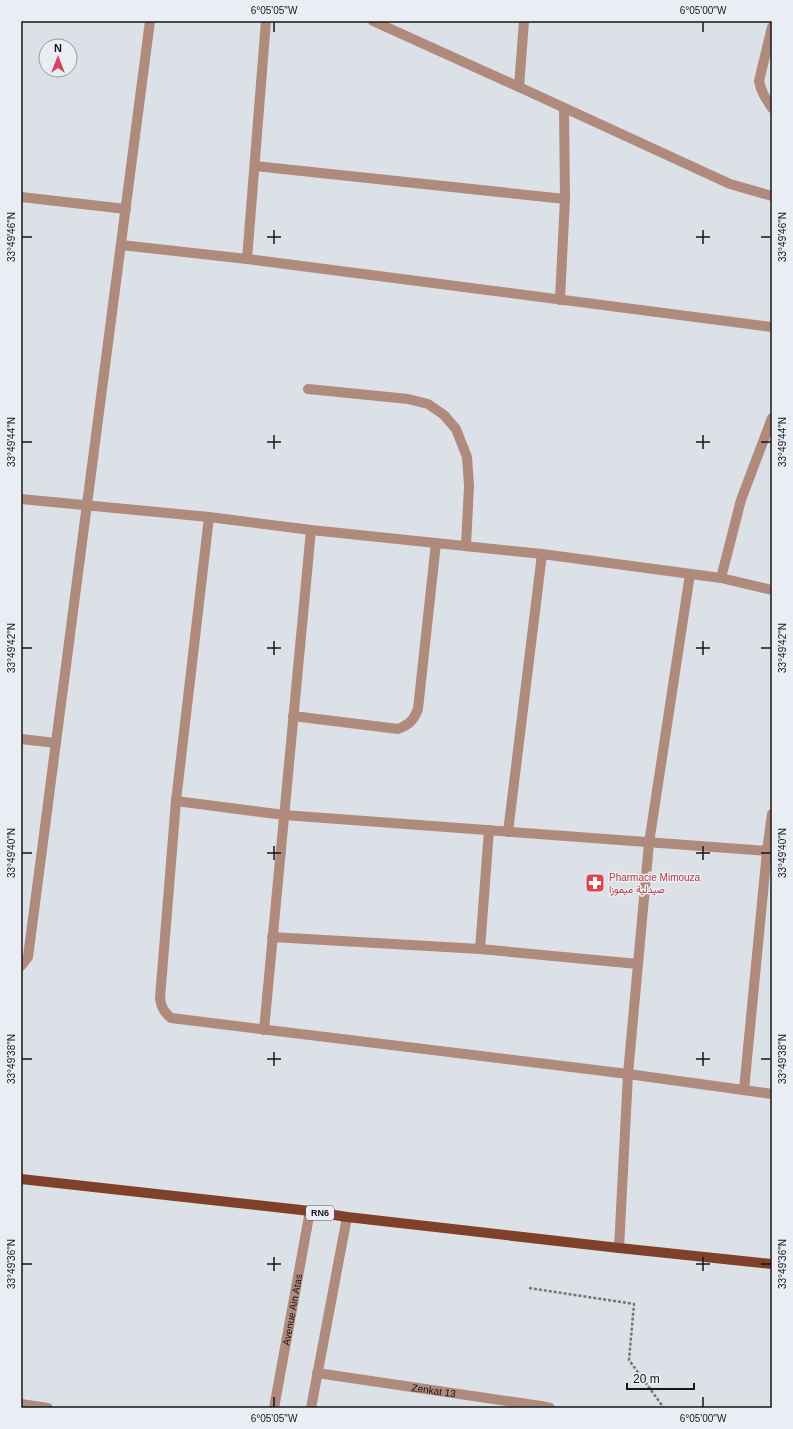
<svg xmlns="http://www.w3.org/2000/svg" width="793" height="1429" font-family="Arial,Vazirmatn,sans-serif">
<rect width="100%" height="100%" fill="#dce1e7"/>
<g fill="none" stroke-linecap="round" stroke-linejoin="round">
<!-- path -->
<path stroke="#73777a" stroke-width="2.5" stroke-dasharray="3 2" stroke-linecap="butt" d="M529 1288 634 1304 629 1360 664 1408"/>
<!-- minor -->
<g stroke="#af8a7d" stroke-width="10">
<path d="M373 21 519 87 730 184 772 196"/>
<path d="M772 27 759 81C761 92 766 99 772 108"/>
<path d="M519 87 524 21"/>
<path d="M255 166 565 199"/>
<path d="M21 197 126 209"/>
<path d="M121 245 247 259 772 327"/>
<path d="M247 259 266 21"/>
<path d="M560 300 565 199 564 108"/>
<path d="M308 389 408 399 428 404 444 415 456 429 467 457 469 486 466 545"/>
<path d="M21 499 209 517 311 530 542 554 721 578 772 590"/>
<path d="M209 517 176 801 160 998C161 1007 164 1012 171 1018L628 1074 772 1094"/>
<path d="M721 578 741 500 772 418"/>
<path d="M293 716 398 729C410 724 413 721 418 709L436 543"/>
<path d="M21 739 56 743"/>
<path d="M176 801 284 815 767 851 744 1090"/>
<path d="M508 832 542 554"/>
<path d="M767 851 772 814"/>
<path d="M272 937 480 949 638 964"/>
<path d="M480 949 489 830"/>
<path d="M21 966 28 957 150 21"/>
<path d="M264 1030 311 530"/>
<path d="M619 1248 628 1074 649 843 690 574"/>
<path id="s1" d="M317 1373 541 1406 550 1408"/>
<path d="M21 1404 48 1408"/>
</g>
<!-- tertiary -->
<g stroke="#af8a7d" stroke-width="10">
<path id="s2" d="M274 1408 310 1211"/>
<path d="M311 1408 347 1217"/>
</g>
<!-- primary -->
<path stroke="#80412a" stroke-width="10" d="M21 1179 310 1211 347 1217 619 1248 772 1264"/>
</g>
<!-- ticks -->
<path fill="none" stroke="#141618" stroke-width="1.5" d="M274 22V32M703 22V32M274 230V244M703 230V244M22 237H32M267 237H281M696 237H710M761 237H771M274 435V449M703 435V449M22 442H32M267 442H281M696 442H710M761 442H771M274 641V655M703 641V655M22 648H32M267 648H281M696 648H710M761 648H771M274 846V860M703 846V860M22 853H32M267 853H281M696 853H710M761 853H771M274 1052V1066M703 1052V1066M22 1059H32M267 1059H281M696 1059H710M761 1059H771M274 1257V1271M703 1257V1271M22 1264H32M267 1264H281M696 1264H710M761 1264H771M274 1397V1407M703 1397V1407"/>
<!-- icons -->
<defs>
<symbol id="pharmacy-square" viewBox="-11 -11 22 22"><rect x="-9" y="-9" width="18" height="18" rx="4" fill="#e0444e" stroke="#eaeef4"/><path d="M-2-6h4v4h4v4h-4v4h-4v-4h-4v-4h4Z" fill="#fff"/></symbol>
</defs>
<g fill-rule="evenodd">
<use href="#pharmacy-square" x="584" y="872" width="22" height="22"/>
</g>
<g text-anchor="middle" stroke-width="3" stroke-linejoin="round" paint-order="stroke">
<!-- shield labels -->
<rect fill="#eaeef4" stroke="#54575a" stroke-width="1" x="306" y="1206" width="28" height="14" rx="3"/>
<g font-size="9" font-weight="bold" fill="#141618">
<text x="320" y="1216">RN6</text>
</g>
<!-- health labels -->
<g font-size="10" fill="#be3a42" stroke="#eaeef4" text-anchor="start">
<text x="609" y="881">Pharmacie Mimouza<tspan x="609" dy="12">صيدلية ميموزا</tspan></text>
</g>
<!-- street labels -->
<g font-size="10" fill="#141618" stroke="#eaeef4">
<text dy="4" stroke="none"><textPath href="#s2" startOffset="100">Avenue Ain Atas</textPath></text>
<text dy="4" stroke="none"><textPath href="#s1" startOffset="118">Zenkat 13</textPath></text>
</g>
</g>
<!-- border -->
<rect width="793" height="1429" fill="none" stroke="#eaeef4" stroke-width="44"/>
<!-- north arrow -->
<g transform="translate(58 58)"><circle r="19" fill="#eaeef4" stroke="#94989c"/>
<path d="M0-3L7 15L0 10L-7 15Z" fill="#d5455d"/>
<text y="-6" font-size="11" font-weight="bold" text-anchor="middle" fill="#141618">N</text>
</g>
<!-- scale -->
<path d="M627 1383v6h67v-6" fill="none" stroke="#141618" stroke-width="2"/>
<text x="633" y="1383" font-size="12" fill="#141618" stroke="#eaeef4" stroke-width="3" paint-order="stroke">20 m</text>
<rect x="22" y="22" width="749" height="1385" fill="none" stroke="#141618" stroke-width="1.5"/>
<g font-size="10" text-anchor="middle" fill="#141618">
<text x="274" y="14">6°05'05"W</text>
<text x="703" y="14">6°05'00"W</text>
<text transform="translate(11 237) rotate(-90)" y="4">33°49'46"N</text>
<text transform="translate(782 237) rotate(-90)" y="4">33°49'46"N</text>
<text transform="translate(11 442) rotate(-90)" y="4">33°49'44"N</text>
<text transform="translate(782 442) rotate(-90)" y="4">33°49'44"N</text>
<text transform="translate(11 648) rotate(-90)" y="4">33°49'42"N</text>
<text transform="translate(782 648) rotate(-90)" y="4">33°49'42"N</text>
<text transform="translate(11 853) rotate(-90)" y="4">33°49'40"N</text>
<text transform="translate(782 853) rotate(-90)" y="4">33°49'40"N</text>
<text transform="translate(11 1059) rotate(-90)" y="4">33°49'38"N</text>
<text transform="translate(782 1059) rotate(-90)" y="4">33°49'38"N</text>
<text transform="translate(11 1264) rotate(-90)" y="4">33°49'36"N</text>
<text transform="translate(782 1264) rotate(-90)" y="4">33°49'36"N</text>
<text x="274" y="1422">6°05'05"W</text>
<text x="703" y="1422">6°05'00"W</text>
</g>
</svg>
